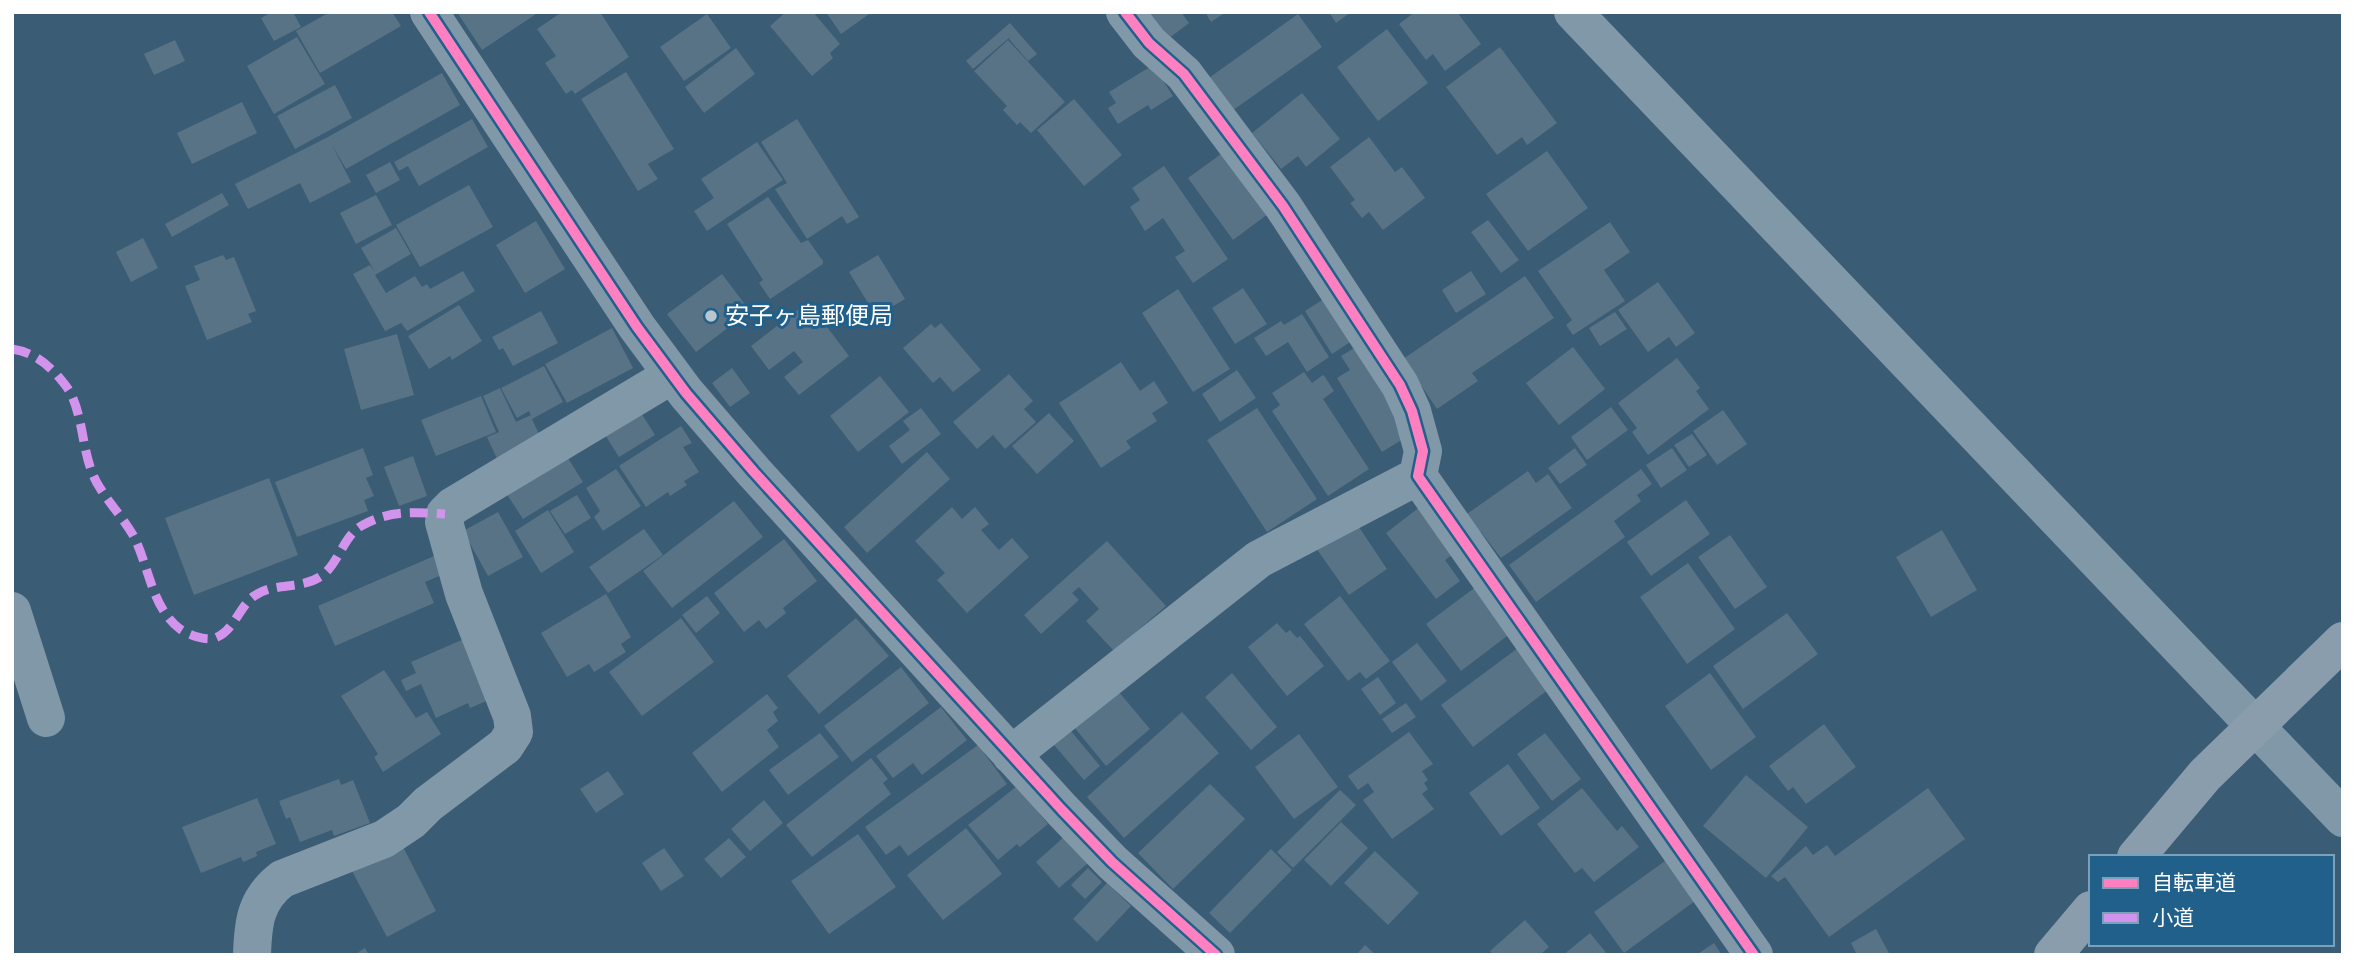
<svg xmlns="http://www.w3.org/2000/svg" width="2355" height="967" font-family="'Source Sans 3','Noto Sans JP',sans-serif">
<rect width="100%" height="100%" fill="#3a5c74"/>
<!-- building -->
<path fill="#587386" d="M272 12H293L301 27 274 41 261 18Z
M330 12H392L401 26 320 73 296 31Z
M457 12H539L482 50Z
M562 12H600L629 57 575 94 572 90 566 94 545 63 556 56 537 29Z
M786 12H813L840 44 830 53 833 58 812 76 770 26Z
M826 12H872L841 34Z
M1141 12H1181L1189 23 1164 42Z
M1205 12H1226L1211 22Z
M1329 12H1351L1336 23Z
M1415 12H1457L1481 44 1445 71 1433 54 1426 60 1399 24Z
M707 14 731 48 684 81 660 47Z
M1298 14 1322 47 1229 113 1206 80Z
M1010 23 1037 54 1028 61 1009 39 1010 37 973 69 966 61Z
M1387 29 1428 83 1378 121 1337 67Z
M297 37 325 84 274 114 247 66Z
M175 40 185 61 154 75 144 54Z
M1008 40 1065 102 1031 133 1020 122 1017 125 1003 110 1007 106 974 71Z
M1500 47 1557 123 1527 145 1522 137 1497 155 1446 87Z
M736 48 755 74 704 113 685 87Z
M1153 65 1173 96 1151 110 1148 105 1118 124 1108 108 1116 103 1109 92Z
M626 72 674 149 648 164 658 179 638 191 581 99Z
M442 73 460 105 346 169 332 145 351 182 310 203 300 183 248 209 235 184 328 137Z
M335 85 352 118 295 149 277 116Z
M1302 93 1340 139 1306 167 1298 156 1281 169 1252 133Z
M1074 99 1122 155 1084 186 1037 130Z
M242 102 257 133 192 164 177 133Z
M472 119 488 147 419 186 408 166 399 171 394 162Z
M797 119 859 217 847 224 842 216 807 239 775 189 787 183 761 142Z
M1369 137 1395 172 1402 167 1425 198 1383 230 1369 212 1362 218 1350 203 1355 200 1330 167Z
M757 142 783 180 707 231 694 211 714 198 701 179Z
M1228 149 1272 211 1233 240 1188 178Z
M1547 151 1588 208 1528 251 1486 194Z
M390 162 400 180 376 193 366 175Z
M1164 166 1228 259 1193 283 1175 257 1185 251 1163 218 1145 231 1130 207 1140 200 1132 188Z
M469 185 493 227 420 267 396 225Z
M222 193 229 205 172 237 165 224Z
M376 195 392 225 356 244 340 213Z
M768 197 801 243 808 240 823 261V264L770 299 759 283 763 280 727 224Z
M1488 220 1519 260 1501 273 1471 232Z
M536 221 565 269 525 293 496 245Z
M1610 222 1630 252 1604 270 1625 301 1573 335 1566 325 1572 320 1538 271Z
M396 228 411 254 375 275 386 293 415 276 422 287 427 284 430 289 463 271 475 291 407 331 401 323 385 331 353 274 370 265 375 272 361 248Z
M143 238 158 268 131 282 116 252Z
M223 255 226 260 234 257 256 311 248 314 252 322 207 340 185 286 200 280 194 266Z
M878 255 905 299 876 316 849 272Z
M1471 271 1486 294 1456 313 1442 290Z
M722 274 750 311 696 352 667 314Z
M1525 276 1554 318 1472 373 1478 381 1437 409 1403 359Z
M1658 282 1695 333 1676 347 1669 337 1648 352 1618 310Z
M1243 288 1267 324 1235 344 1212 308Z
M1178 289 1230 369 1193 392 1142 313Z
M1333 293 1361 335 1332 354 1305 311Z
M808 302 849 356 799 395 784 377 803 362 794 351 769 370 751 346Z
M459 305 482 341 452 360 450 356 429 369 408 336Z
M541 311 558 343 513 366 503 348 499 350 492 337Z
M1615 312 1627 329 1600 346 1589 328Z
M1302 314 1329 357 1307 372 1288 342 1266 356 1254 338 1281 321 1284 325Z
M941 323 981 370 953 392 940 377 933 383 903 348 931 324 935 328Z
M612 328 633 368 567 403 545 364Z
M397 334 414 395 361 410 344 349Z
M1359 345 1413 433 1382 452 1337 378 1350 370 1341 356Z
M1573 347 1605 389 1559 425 1526 383Z
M1677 358 1700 388 1696 391 1709 409 1648 455 1632 432 1637 428 1618 403Z
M1121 362 1140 391 1154 381 1168 403 1152 413 1157 421 1126 441 1131 448 1101 468 1059 403Z
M544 366 563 402 532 419 544 445 500 465 487 437 499 432 483 396 500 388 516 422 531 415 529 411 517 418 501 388Z
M732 368 750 393 730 407 712 383Z
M1237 370 1256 398 1220 422 1202 394Z
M1304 372 1312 383 1323 375 1325 377 1334 391 1323 399 1369 469 1328 496 1272 411 1280 405 1272 393Z
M1009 374 1033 401 1024 409 1036 422 1005 449 993 435 977 449 953 422Z
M880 376 909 412 858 452 830 416Z
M481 396 496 432 436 456 421 420Z
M1611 407 1628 430 1587 460 1571 437Z
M638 408 655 435 619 457 602 430Z
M921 408 941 434 902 464 889 446 910 430 903 421Z
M1257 408 1317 499 1267 532 1207 440Z
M1723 410 1747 444 1717 465 1693 431Z
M1049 413 1074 441 1037 474 1012 446Z
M681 426 692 443 683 447 699 472 684 481 687 485 670 496 668 492 646 507 619 466Z
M1692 434 1707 455 1689 467 1674 445Z
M363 448 373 475 366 478 374 496 364 500 368 511 297 537 275 482Z
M1575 448 1587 465 1560 484 1548 468Z
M1672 448 1687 470 1661 488 1646 465Z
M927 452 950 479 867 553 844 527Z
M566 455 583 482 523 519 506 493Z
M413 456 427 496 399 506 384 467Z
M616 469 641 506 603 531 594 517 600 511 586 488Z
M1641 469 1652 484 1637 495 1641 501 1614 521 1625 537 1536 602 1509 565Z
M1528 471 1536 483 1548 474 1572 508 1501 558 1481 532 1477 535 1464 516Z
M269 478 298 555 194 595 165 518Z
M577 495 591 518 565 534 550 511Z
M1686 500 1710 534 1651 576 1627 542Z
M734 501 763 537 672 608 643 571Z
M1421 506 1456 552 1445 560 1460 581 1436 599 1386 533Z
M952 507 962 519 975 507 989 524 981 530 999 550 1012 538 1029 557 967 613 937 580 945 573 915 541Z
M548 510 574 552 541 573 515 531Z
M498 512 523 557 488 576 463 531Z
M1355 521 1387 569 1349 595 1316 548Z
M644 529 663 555 608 593 589 567Z
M1942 530 1977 590 1931 617 1896 557Z
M1730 535 1767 587 1735 609 1698 557Z
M784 539 817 581 783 608 786 613 766 629 759 620 744 632 714 593Z
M1107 541 1166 606 1114 651 1086 621 1099 609 1079 587 1072 593 1079 600 1041 634 1024 615Z
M441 553 449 572 425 582 434 603 335 646 318 606Z
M1688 563 1735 629 1687 664 1640 597Z
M1477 586 1511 633 1461 671 1426 624Z
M606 594 631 637 621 644 626 652 594 672 589 664 567 677 541 633Z
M707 596 720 613 696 633 682 615Z
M1340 596 1390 661 1366 679 1360 672 1348 681 1304 624Z
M1787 613 1818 654 1743 709 1713 666Z
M681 618 714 662 642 716 609 672Z
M856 618 889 656 819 714 787 676Z
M1277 623 1286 633 1290 630 1297 638 1300 636 1324 666 1287 696 1248 647Z
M464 639 491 699 470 708 468 703 436 718 421 684 406 691 401 680 416 673 411 662Z
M1417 643 1447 681 1421 701 1392 662Z
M1518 648 1549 689 1473 747 1441 705Z
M901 667 929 703 852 762 824 726Z
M384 670 416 718 427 712 441 734 383 772 374 757 378 754 341 696Z
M1232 673 1277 727 1251 750 1205 697Z
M1710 673 1756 737 1711 770 1665 706Z
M1378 677 1396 703 1380 715 1361 689Z
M1113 685 1150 729 1106 766 1069 721Z
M767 694 778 708 773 712 778 721 767 730 779 747 722 792 692 753Z
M1406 703 1416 717 1392 733 1382 719Z
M941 707 967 740 922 775 913 763 893 778 876 756Z
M1182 712 1219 753 1124 838 1087 797Z
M1824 724 1856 767 1806 804 1793 787 1788 791 1769 766Z
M1066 725 1100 766 1084 780 1049 739Z
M1409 732 1433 764 1422 771 1428 780 1424 783 1428 789 1422 794 1434 809 1392 839 1363 800 1374 792 1368 783 1358 790 1348 776Z
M820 733 839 757 788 795 769 770Z
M1545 733 1581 779 1552 801 1517 754Z
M1299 734 1338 787 1294 819 1255 767Z
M978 745 1007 784 908 856 900 845 886 855 865 827Z
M871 758 888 779 883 783 891 794 812 857 786 825Z
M1508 764 1540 808 1501 836 1469 793Z
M608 771 624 794 596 813 580 789Z
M1746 775 1808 827 1766 878 1703 826Z
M339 779 341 785 353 780 370 823 334 836 332 830 300 842 290 817 286 819 279 801Z
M1210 784 1245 819 1173 889 1138 853Z
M1017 786 1048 824 1020 847 1017 844 998 860 968 825Z
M1582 788 1617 831 1622 826 1639 847 1594 882 1582 868 1575 873 1537 824Z
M1928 788 1965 839 1829 937 1785 877 1778 882 1771 876 1806 846 1813 855 1827 845 1835 856Z
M1340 790 1356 805 1293 868 1277 852Z
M257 798 276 844 256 852 257 856 243 862 241 857 201 873 182 827Z
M764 800 783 823 750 851 731 829Z
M1341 822 1368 848 1331 886 1304 860Z
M966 828 1002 874 943 920 907 875Z
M858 834 896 887 829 934 791 881Z
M1065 836 1088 863 1059 888 1036 862Z
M729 838 746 857 721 878 704 859Z
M402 845 436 911 387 937 352 871Z
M664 848 684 876 661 891 642 863Z
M1271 849 1292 870 1230 933 1209 913Z
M1375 851 1419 893 1388 925 1344 883Z
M1665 861 1695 901 1624 953 1594 912Z
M1088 868 1102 882 1085 899 1071 885Z
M1107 883 1131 906 1097 942 1073 919Z
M1525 920 1549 947 1540 955H1493L1490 951Z
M1876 929 1890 955H1857L1851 943Z
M1590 933 1608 955H1563Z
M1714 943 1722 955H1696Z
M1365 945 1376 955H1356Z
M365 948 369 955H354Z"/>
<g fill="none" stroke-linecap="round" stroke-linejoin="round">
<!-- street -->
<path stroke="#8198a8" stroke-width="38" d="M429 12 637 327 686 393 754 472 1062 810 1112 862 1216 955
M1125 12 1149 43 1184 74 1283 206 1400 385 1412 411 1423 451 1418 476 1754 955
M1573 12 2343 818
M12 611 46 718
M1011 755 1259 559 1418 476
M252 955C253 923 255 900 282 879L384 839 411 821 428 804 505 746 514 732 512 716 464 594 444 522 445 514 453 506 672 375"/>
<!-- secondary -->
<path stroke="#899dad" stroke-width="38" d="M2136 857 2205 775 2343 641
M2053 955 2091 910"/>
<!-- quiet -->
<path stroke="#d193ec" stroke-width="9" stroke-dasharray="18 9" stroke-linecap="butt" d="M12 349C31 352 44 361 57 375 62 381 69 389 72 396 85 425 82 461 100 488 110 504 123 518 133 535 149 565 151 607 180 629 189 635 205 641 215 638 234 631 239 607 254 596 275 581 303 591 324 574 340 560 344 535 363 525 390 510 416 512 445 514"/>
<defs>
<path id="cycleway" d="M429 12 637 327 686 393 754 472 1062 810 1112 862 1216 955
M1125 12 1149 43 1184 74 1283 206 1400 385 1412 411 1423 451 1418 476 1754 955"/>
</defs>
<!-- cycleway casing -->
<use href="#cycleway" stroke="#22608c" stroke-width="15"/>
<!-- cycleway -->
<use href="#cycleway" stroke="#ff80c0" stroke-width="10"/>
</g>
<!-- markers -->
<circle fill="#bac6ce" stroke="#22608c" stroke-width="2.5" cx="711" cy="316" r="7"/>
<g text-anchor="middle" stroke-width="6" stroke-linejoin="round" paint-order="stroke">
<!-- poi labels -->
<g font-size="24" fill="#fff" stroke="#22608c" text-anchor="start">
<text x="725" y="324">安子ヶ島郵便局</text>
</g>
</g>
<!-- border -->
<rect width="2355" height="967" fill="none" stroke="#ffffff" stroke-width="28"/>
<!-- legend -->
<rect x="2089" y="855" width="245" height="91" fill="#22608c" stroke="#7aa0ba" stroke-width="2"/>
<rect x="2103" y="878" width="35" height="10" fill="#ff80c0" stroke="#7aa0ba" stroke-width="2"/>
<text x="2152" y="890" font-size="21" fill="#ffffff">自転車道</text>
<rect x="2103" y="913" width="35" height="10" fill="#d193ec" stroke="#7aa0ba" stroke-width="2"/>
<text x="2152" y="925" font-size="21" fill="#ffffff">小道</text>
</svg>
